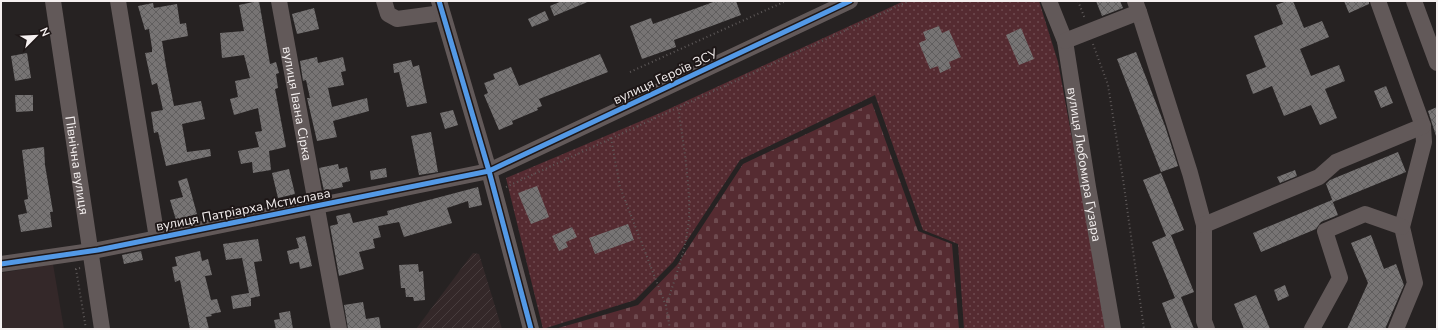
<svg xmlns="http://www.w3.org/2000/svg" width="1438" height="330" font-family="'Nunito Sans',sans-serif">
<defs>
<pattern id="industrial-furrows" width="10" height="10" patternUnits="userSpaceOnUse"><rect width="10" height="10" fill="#342829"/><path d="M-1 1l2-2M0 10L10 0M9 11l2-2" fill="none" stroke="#483d3e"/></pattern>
<pattern id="grass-dots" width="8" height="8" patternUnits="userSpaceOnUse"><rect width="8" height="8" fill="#552b31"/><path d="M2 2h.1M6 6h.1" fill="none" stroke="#6e4a4f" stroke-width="1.8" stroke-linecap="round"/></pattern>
<pattern id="cemetery-stones" width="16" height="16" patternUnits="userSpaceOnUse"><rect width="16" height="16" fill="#552b31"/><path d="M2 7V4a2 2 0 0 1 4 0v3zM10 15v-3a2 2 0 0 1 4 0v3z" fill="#6e4a4f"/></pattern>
<pattern id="building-cross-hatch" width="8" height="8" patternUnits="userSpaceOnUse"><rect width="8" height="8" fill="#777474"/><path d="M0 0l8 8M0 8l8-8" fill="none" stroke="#605e5e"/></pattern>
</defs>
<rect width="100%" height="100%" fill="#262222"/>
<!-- built -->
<path fill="#342829" d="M53 264 64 329H1V273Z"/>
<!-- industrial -->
<path fill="url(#industrial-furrows)" d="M473 253 479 254 502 329H416Z"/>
<!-- grass -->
<path fill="url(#grass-dots)" d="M904 1H1039L1058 62 1107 329H964L958 244 923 230 875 95 740 160 673 262 635 300 543 329 506 178 660 113Z"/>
<!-- cemetery -->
<path fill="url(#cemetery-stones)" d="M872 103 918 231 952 244 959 329H555L638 305 677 265 743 164Z"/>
<!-- building -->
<path fill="url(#building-cross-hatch)" d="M259 1 270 64 276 62 279 73 276 74 278 88 275 89 286 147 269 151 271 170 253 173 252 162 241 164 238 151 259 147 255 132 262 131 258 108 234 115 230 99 238 97 235 81 250 78 244 55 222 58 220 33 244 31 239 5Z
M562 1H590L554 16 550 6Z
M716 1H736L741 15 674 40 676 47 642 59 630 26 651 18 653 24Z
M1096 1H1120L1123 8 1102 16Z
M1287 1H1293L1304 28 1322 21 1329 37 1300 49 1311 76 1339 65 1345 81 1325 89 1337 118 1320 125 1311 105 1284 116 1272 86 1253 94 1246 75 1266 67 1254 36 1283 24 1276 5Z
M1344 1H1369V4L1349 13Z
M153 3 154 8 177 4 180 24 186 23 188 36 162 41 166 66 174 106 201 101 205 119 182 124 187 152 210 149 211 156 166 166 158 132 154 133 151 112 163 110 157 83 152 85 145 53 152 52V48L149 29 145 30 138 6Z
M314 8 319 29 297 34 292 14Z
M545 11 549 20 532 27 528 19Z
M939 26 942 33 949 30 961 57 949 62 951 68 940 73 938 66 930 69 919 43 926 40 923 32Z
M1021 28 1034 59 1019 65 1006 35Z
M1136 52 1165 126 1178 166 1161 172 1117 59Z
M27 53 31 78 15 81 11 56Z
M600 54 608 72 539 99 542 106 537 108 538 110 512 121 513 124 499 130 484 95 488 93 484 83 495 79 493 74 511 67 519 86Z
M317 57 318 63 343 57 346 71 341 72 344 85 328 88 332 107 367 98 369 111 333 121 337 137 317 141 307 98H310L306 80 303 81 300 61Z
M411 60 413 67 419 65 427 103 407 107 399 72 394 73 393 64Z
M1386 86 1393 103 1381 108 1374 91Z
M15 95H33V111L16 112Z
M1437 107V139L1428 111Z
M453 110 458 125 445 129 440 113Z
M431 132 438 172 419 175 411 136Z
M44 147 45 165 53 212H50L52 227 21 232 18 215 27 213 24 200 28 199 22 150Z
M1398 152 1406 172 1333 202 1326 184 1330 180Z
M338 164 339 169 347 167 350 181 342 183 343 187 324 191 319 168Z
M386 168 387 177 371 180 370 171Z
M289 169 295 194 278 198 272 173Z
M1295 170 1297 176 1280 183 1277 177Z
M1161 173 1184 230 1171 235 1194 292 1181 297 1194 329H1172L1162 303 1175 298 1152 242 1166 236 1143 180Z
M187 178 197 214 176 220 170 200 183 197 178 181Z
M537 186 549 217 531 224 518 193Z
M478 187 482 205 469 208 468 201 447 208 452 223 404 237 399 222 378 226 381 237 373 239 375 248 359 252 364 269 339 276 330 226 338 224 336 216 350 213 353 223 388 215 387 211Z
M1332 200 1338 215 1321 222 1316 229 1261 252 1253 233Z
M628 224 634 240 595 254 589 238Z
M572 227 577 237 566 242 568 247 559 251 552 236Z
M1371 235 1384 269 1396 264 1404 285 1385 329H1347L1368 283 1351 243Z
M305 236 312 266 300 269 299 262 290 264 287 251 299 248 296 238Z
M258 239 262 261 254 262 260 296 251 298V306L233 309 231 296 249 293 242 258 226 260 223 244Z
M141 251 143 260 124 264 122 255Z
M200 251 202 261 208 259 212 275 205 276 211 300 217 299 221 312 211 314 212 316 206 317 209 329H190L180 280 175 282 172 267 177 266 175 257Z
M418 264 419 272 423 271 425 300 414 301 413 297H406L405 288H401L399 265Z
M1285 285 1289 296 1278 301 1274 290Z
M1256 295 1270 329H1244L1234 304Z
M363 302 366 319 379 317 381 329H348L344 305Z
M290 311 293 329H276L274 320 280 319 279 313Z"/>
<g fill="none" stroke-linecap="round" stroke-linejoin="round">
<!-- path -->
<path stroke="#5e5959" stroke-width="2" stroke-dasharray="1 3" stroke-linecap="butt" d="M1078 1 1085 19
M1093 44 1108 85 1123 179 1144 329
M630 72 786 1
M611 138 620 187 666 306 670 329
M506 187 909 1
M80 268 76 269 86 329
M666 306C675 278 687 248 689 217 690 183 684 148 679 114L681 106"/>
<!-- minor -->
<g stroke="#625959" stroke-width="16">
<path id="s1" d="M53 1 102 329"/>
<path d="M118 1 157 238"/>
<path id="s2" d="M279 1 339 329"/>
<path d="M384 1 388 14 397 19 442 13"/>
<path d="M439 1 489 171 531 329"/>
<path id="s3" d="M1049 1 1065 41 1088 187 1113 329"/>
<path d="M1378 1 1423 126 1424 142 1402 227 1415 283 1396 329"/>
<path d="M1414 1 1437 63"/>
<path d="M1139 12 1190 173 1204 225V321L1207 329"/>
<path d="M1065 41 1139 12 1135 1"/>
<path d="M1204 225 1319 177 1336 162 1423 126"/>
<path d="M1 264 98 250 489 171 850 1"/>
<path d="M1312 329 1340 278 1325 231 1365 214 1402 227"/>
</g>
<defs>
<path id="cycleway" d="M439 1 489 171 531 329
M1 264 98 250 489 171 850 1"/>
</defs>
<!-- cycleway casing -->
<use href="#cycleway" stroke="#1e1717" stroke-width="8"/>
<!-- cycleway -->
<use href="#cycleway" stroke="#5399e6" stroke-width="5"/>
</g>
<g text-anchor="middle" stroke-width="4" stroke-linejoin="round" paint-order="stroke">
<!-- street labels -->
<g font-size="13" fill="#f5f0f0" stroke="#1e1717">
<text transform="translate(665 76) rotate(-25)" y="5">вулиця Героїв ЗСУ</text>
<text dy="5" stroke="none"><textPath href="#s2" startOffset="104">вулиця Івана Сірка</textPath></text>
<text dy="5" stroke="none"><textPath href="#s3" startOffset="168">вулиця Любомира Гузара</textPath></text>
<text dy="5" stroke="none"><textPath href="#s1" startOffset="166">Північна вулиця</textPath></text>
<text transform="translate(243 209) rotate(-11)" y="5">вулиця Патріарха Мстислава</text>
</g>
</g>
<!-- border -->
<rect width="1438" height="330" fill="none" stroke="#f5f0f0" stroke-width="4"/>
<!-- north arrow -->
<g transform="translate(36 36) rotate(66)" stroke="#1e1717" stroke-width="3" paint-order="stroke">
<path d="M0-3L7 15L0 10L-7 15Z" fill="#f5f0f0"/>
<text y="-6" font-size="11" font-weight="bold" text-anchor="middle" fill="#f5f0f0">N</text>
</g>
</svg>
